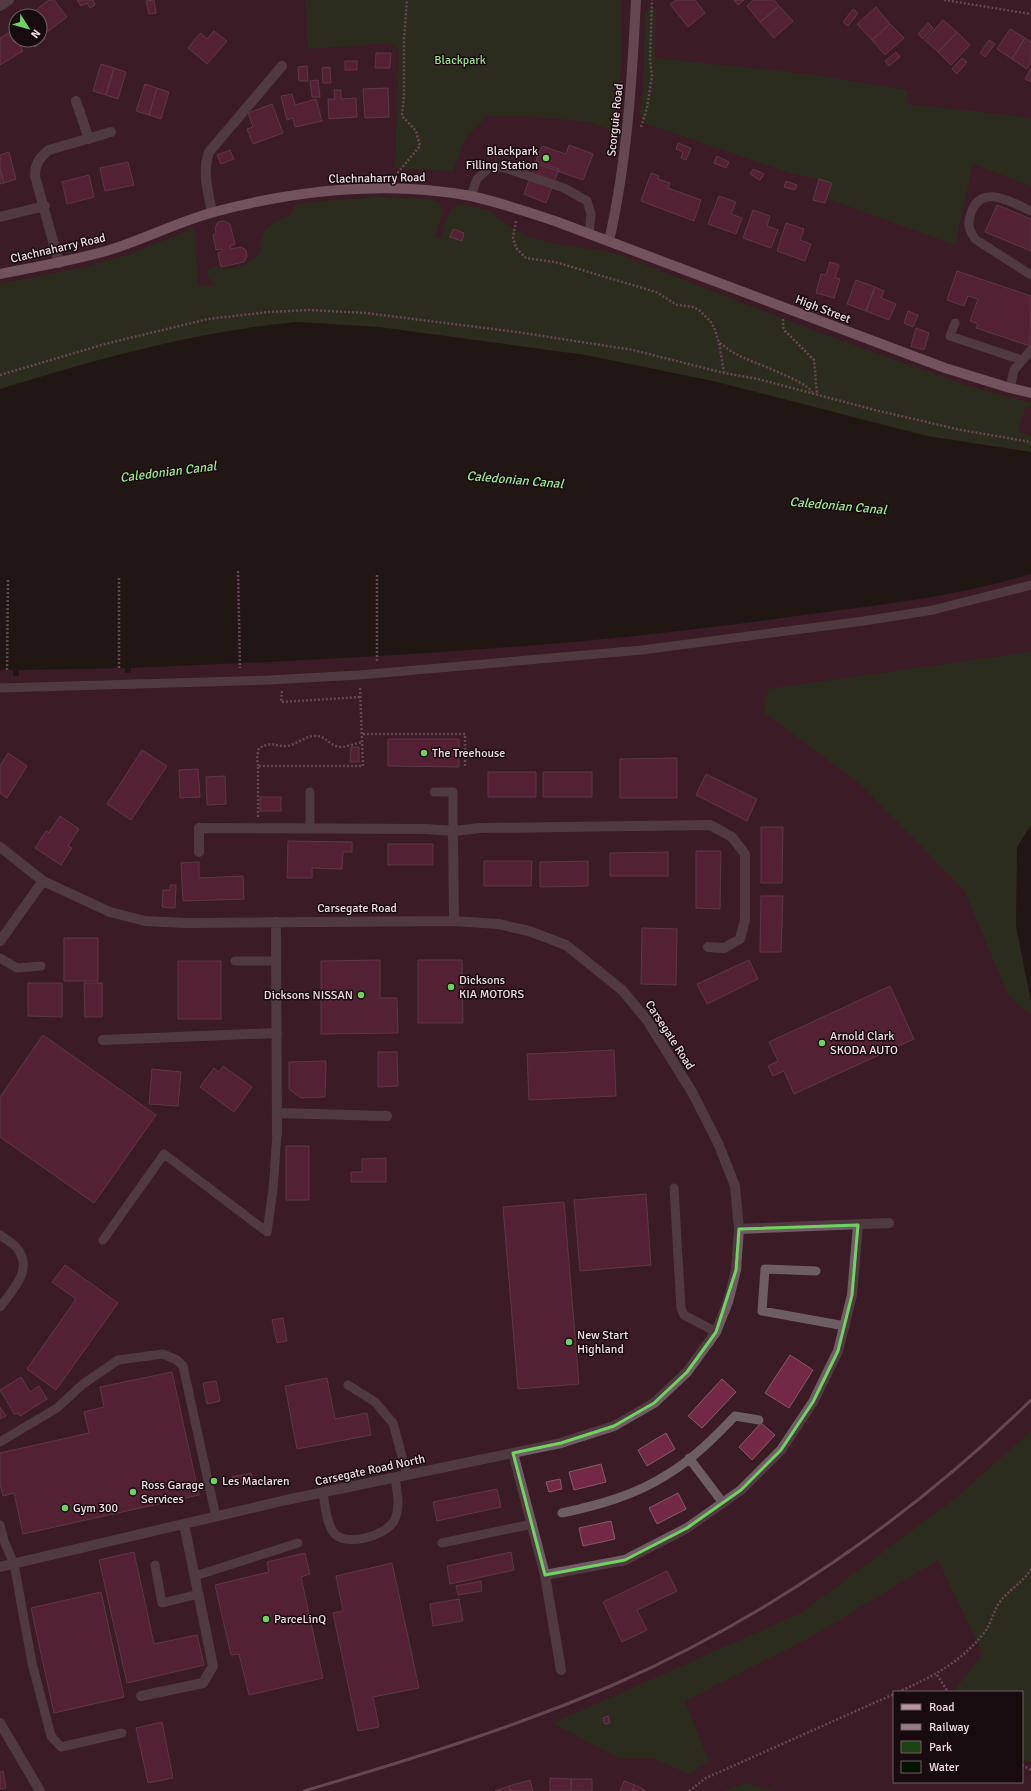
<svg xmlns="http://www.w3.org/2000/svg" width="1031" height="1791" font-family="Signika,sans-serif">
<rect width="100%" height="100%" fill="#3a1b26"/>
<!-- green -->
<path fill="#1a4213" d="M307 0H621L622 57 614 132 590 122 525 116H487L466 137 453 171 395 168 399 50 389 43 308 49 305 2Z
M647 9H656L655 58 806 74 908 90 906 104 1017 116 1031 119V186L973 164 955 245 828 199 832 182 791 173 644 123 640 114 643 89 645 11Z
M373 197 415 198 438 201 443 210 435 237 440 239C445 227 445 209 460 204L491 211 500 220 526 236 555 244 605 251 620 255 820 333 968 386 1031 403V407H1026L1019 426V432L1031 436V452L927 436 713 381 585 355 379 327 334 324 297 322 108 358 0 389V284L81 268 128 255 194 228 198 285H216L211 281 207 276 208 270 213 266C226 272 252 266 260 253 263 248 260 238 264 232 270 222 283 220 292 214L295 205 323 201Z
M1031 652V825L1017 847 1016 926 1031 1001V1014L1009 997 964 890 860 784 764 712 768 689Z
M1031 1431V1763L1022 1759V1692H960L956 1688 983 1654 938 1560 811 1637 685 1701 709 1761 689 1774 653 1758H618L553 1723 801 1613 957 1497Z
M745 1783 773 1791H724Z"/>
<!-- water -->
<path fill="#001200" d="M297 322 379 327 585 355 713 381 927 436 1031 452V574C953 598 870 606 789 617 571 648 351 659 131 668V673H125V668L19 670V676H13V670H0V389C97 359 196 331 297 322Z
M1031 825V1001L1016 926 1017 847Z"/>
<!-- building -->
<path fill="#732946" stroke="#815d68" d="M49 0H54L67 17 43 35 45 39 35 47 29 40H40V16H28Z
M77 0H93L95 5 90 8 87 3 81 6Z
M154 0 156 13 149 14 146 1Z
M676 0H695L705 13 688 27 670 4Z
M734 0H744L738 5Z
M753 0H774L779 6 760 22 747 6Z
M779 6 793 21 774 38 760 22Z
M876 7 890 24 872 40 857 24Z
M853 9 858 13 848 26 843 22Z
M943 20 957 32 938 52 925 40Z
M928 23 933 28 923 39 918 34Z
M890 24 904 38 885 55 872 40Z
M1010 29 1025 38 1012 59 997 49Z
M12 31 23 51 0 65V38Z
M214 31 227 41 207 64 188 48 200 33 207 39Z
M957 32 970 45 951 65 938 52Z
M1025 38 1031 42V62L1027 69 1012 59Z
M989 40 995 44 985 57 980 53Z
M896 52 900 57 889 66 885 61Z
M376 53H391L390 68H375Z
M962 58 967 62 957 74 952 69Z
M345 61H357V70H345Z
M101 64 114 68 106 95 93 91Z
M307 66 308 81H299L298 67Z
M330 67 331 83H323L322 68Z
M114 68 126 72 118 99 106 95Z
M1031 68V82L1025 79Z
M318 80 320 97H312L310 81Z
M145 84 157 88 149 115 136 111Z
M157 88 169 92 161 119 149 115Z
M388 88 389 117 365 118 363 89Z
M334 90H341V99L356 98 357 117 329 119 328 99H335Z
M292 94 295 105 316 99 322 121 295 127 293 118 287 120 281 96Z
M272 104 283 133 253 144 247 129 253 127 248 113Z
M678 143 691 148 686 160 681 158 683 152 676 149Z
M569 145 593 154 583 180 535 163 542 146 566 154Z
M230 150 234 159 221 164 217 155Z
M9 152 16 179 4 183 0 169V155Z
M717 156 729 162 726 168 714 163Z
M536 161 559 169 546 203 524 194Z
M128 162 134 185 105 191 100 168Z
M0 169 4 183 0 184Z
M753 169 764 174 760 180 750 174Z
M651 173 659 176 658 179 670 183 668 188 701 200 694 221 641 201Z
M89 175 94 197 67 204 62 182Z
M819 179 832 183 825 203 813 200Z
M786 181 797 185 795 190 784 187Z
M719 196 736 202 731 214 742 218 736 234 708 224Z
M997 205 1031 219V251L985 232Z
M753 210 770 216 767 226 778 230 771 248 743 238Z
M224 221 230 224 235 244 230 246 231 249 241 247 246 250 247 256 244 262 221 267 218 253 223 251 222 249 216 250 213 235 216 233 215 228 218 222Z
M786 223 804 229 800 240 811 244 805 261 777 251Z
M453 229 464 233 462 241 450 237Z
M830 262 839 265 835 278 840 279 834 298 816 293 821 274 826 275Z
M957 271 1031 296 1030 346 976 328 978 324 970 321 978 299 968 296 964 306 947 300Z
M856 280 875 287 866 311 847 304Z
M875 287 884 291 881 298 896 304 889 320 866 311Z
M908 311 918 315 913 327 904 323Z
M916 328 929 333 924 350 911 346Z
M388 739H459V767L388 766Z
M351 747H359V762H350Z
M142 750 167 766 131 820 107 804Z
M8 753 27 766 7 798 0 793V766Z
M677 758V798H620V759Z
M198 769 200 797 180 798 179 770Z
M488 772H536V797H488Z
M543 772H592V797H543Z
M706 774 757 799 747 821 696 795Z
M225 776 226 804 207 805 206 777Z
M260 797H281V811H260Z
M60 816 79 829 68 846 72 848 61 865 35 848 46 831 49 833Z
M761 827H783L782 883H761Z
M288 841 352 842V852H343L342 869 312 868V878H287Z
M388 844H433V865H388Z
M696 851H721L720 909 696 908Z
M668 852V876H610V853Z
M484 861H532L531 886H484Z
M588 861V886L540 887V862Z
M199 862V878L243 876 244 899 183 901 181 863Z
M170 885H176L175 908 162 907 163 890H170Z
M761 896H783L781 952H760Z
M642 928 677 929 676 985 641 984Z
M64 938H98V981H64Z
M380 960V998H397L398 1033 321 1034V961Z
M418 960H462L463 1023H418Z
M749 960 758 979 707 1004 697 984Z
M178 961H221V1019H178Z
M28 983H62V1017L28 1016Z
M84 983H102V1017H85Z
M890 986 914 1039 794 1094 784 1071 773 1076 768 1066 778 1061 769 1042Z
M43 1035 156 1115 94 1203 0 1137V1097Z
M614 1050 616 1096 529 1100 527 1054Z
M378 1052H397L398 1086 378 1087Z
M326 1061 325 1097 301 1098 289 1089V1062Z
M223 1066 252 1087 234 1112 200 1087 214 1068 219 1072Z
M152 1069 181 1072 178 1106 149 1104Z
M286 1146H309V1200H286Z
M386 1158V1182H351V1172H362V1159Z
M646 1194 651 1265 580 1271 574 1200Z
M564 1202 579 1384 518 1389 503 1207Z
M65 1265 118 1303 56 1390 27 1369 76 1299 52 1282Z
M283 1318 287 1341 277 1343 272 1320Z
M790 1355 813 1370 789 1408 765 1393Z
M172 1372 199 1495 23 1534 14 1493 3 1496 0 1484V1453L89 1433 84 1412 104 1407 100 1387Z
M21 1377 30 1392 39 1386 47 1399 20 1416 18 1413 15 1415 0 1390Z
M327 1378 335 1419 367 1413 371 1435 297 1449 285 1386Z
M722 1379 736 1392 702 1428 688 1416Z
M216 1381 220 1401 207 1404 203 1383Z
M0 1407 6 1416 0 1419Z
M761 1423 775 1435 752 1460 739 1447Z
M666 1433 675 1449 647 1466 638 1450Z
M601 1464 606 1482 574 1490 569 1472Z
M251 1473 253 1479 234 1484 232 1477Z
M560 1479 562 1489 549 1492 546 1482Z
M497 1489 501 1507 437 1521 433 1502Z
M678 1493 686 1509 657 1524 649 1508Z
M611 1521 615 1539 583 1546 579 1528Z
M134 1552 154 1644 197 1635 204 1665 127 1683 99 1560Z
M511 1552 514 1570 450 1584 447 1566Z
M305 1553 310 1574 301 1577 323 1678 249 1695 239 1654 231 1655 215 1585 269 1572 267 1562Z
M392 1563 419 1688 373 1697 379 1727 358 1731 333 1613 343 1611 336 1576Z
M667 1571 677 1591 637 1610 647 1630 622 1642 603 1602Z
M481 1581 482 1591 458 1595 456 1586Z
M101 1592 124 1697 54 1713 31 1608Z
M459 1599 463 1621 433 1626 430 1604Z
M608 1716 610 1723 605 1724 603 1718Z
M162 1722 173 1778 148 1783 136 1728Z
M3 1771 6 1788 0 1789V1772Z
M550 1778 571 1779V1791H550Z
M571 1779H592V1791H571Z
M530 1780 533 1791H511L509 1786Z
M624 1781 635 1785 632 1791H620Z
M635 1785 645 1790V1791H632Z
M509 1786 511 1791H495Z"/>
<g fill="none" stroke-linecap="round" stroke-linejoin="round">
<!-- path -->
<path stroke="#967c85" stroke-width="2.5" stroke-dasharray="2 2" stroke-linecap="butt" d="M944 0 1031 14
M641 127 647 108 652 76 650 60 652 0
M395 176 420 146 416 131 402 116 404 96V39L407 0
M516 221 513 237 516 248 526 258 555 262 656 292 677 305 693 307 699 310 711 322 715 330 719 343 724 373
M783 319V327L785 331 814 360 817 395
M720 343C726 348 732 352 738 355 753 363 805 380 812 392
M0 375 105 344 208 319 269 312 309 310 366 313 517 332 633 350 724 373 758 379 875 410 961 430 1031 442
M238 571 240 668
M377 661V573
M119 668V576
M7 670 8 579
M282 691 281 702 361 697
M363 734H465V766
M258 766 257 756 259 748C274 741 272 746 285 746 296 746 304 736 314 736 325 735 327 743 336 746 343 749 355 743 363 742
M258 817V766H363L360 687
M937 1675 948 1692
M898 1692C932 1677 960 1663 984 1633 991 1624 993 1612 999 1603 1008 1590 1023 1583 1031 1569
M1022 1765 1031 1770
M689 1791 706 1778 894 1694"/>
<!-- lane -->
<path stroke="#6e5e63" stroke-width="9" d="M471 196 477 179 490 167 505 168 564 188 587 201 591 214 589 234
M1031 211C1011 202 981 183 971 213 967 224 969 230 975 239L1031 275
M955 323 950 336 1022 360
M1010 388 1014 370 1031 350
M0 688 269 680 359 675 642 650 864 621 933 610 1031 585
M310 792V828
M434 792H453V831
M0 958 17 968 41 966
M235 961H276
M674 1188 681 1308 684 1315 716 1332
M0 1235C5 1239 11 1242 16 1247 35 1268 13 1290 0 1307
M103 1240 164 1154 267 1232 273 1190 277 1134
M816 1271 765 1269 762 1311 845 1326
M348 1385 375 1402 393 1423 407 1475
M0 1442 57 1408 83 1384 118 1360 163 1354 177 1360 183 1366 216 1517
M689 1458 723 1503
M323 1493C325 1505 326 1521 333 1532 345 1548 385 1536 394 1521 401 1508 397 1491 395 1478
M562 1513C599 1505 636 1495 668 1474 693 1459 715 1437 735 1416L759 1420
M0 1525 4 1541 14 1564 32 1663 51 1736 61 1747 122 1733
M442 1543 532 1524
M155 1565 162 1603 199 1594
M195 1576 298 1543"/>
<!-- street -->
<path stroke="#6e5e63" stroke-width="10" d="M0 6 9 0
M76 101 89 139
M212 212C208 192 202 172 209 152L282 66
M0 217 45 206
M59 263 35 176C35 164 39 158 49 150L111 132
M453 831 454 921
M0 847 43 881 110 912 145 921 185 923 454 921 498 924 529 931 566 945 622 990 647 1020 692 1092 718 1143 735 1186 739 1229 736 1270 728 1302 716 1332 687 1372 654 1403 614 1426 561 1443 286 1500 0 1567
M199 852V828L426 829 453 831 481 828 710 825 732 837 745 854V920L740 939 724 948 708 947
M276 922 277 1134
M0 941 43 881
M103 1040 277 1033
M277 1113 387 1116
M739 1229 889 1223
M513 1453 545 1575 561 1670
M545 1575 625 1560 687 1528 741 1490 781 1450 813 1402 838 1351 852 1295 858 1225
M141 1696 203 1683 213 1666 184 1524
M0 1723 40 1791"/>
<!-- secondary -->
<path stroke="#977d84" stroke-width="10" d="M609 241C627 162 632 81 636 0"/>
<!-- primary -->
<path stroke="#b6959f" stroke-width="10" d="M0 274C35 267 71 261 106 251 143 240 177 222 214 212 296 190 387 180 471 196 499 202 527 212 555 221L945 368 1010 388 1031 393"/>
<!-- rail -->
<path stroke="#977d86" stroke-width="3" d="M304 1791C409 1760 513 1728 613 1685 766 1618 912 1517 1031 1400"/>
</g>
<!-- marked area -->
<path d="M0 0H1031V1791H0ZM858 1225 852 1295 838 1351 813 1402 781 1450 741 1490 687 1528 625 1560 545 1575 513 1453 561 1443 614 1426 654 1403 687 1372 716 1332 736 1270 739 1229Z" fill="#3a1b26" fill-opacity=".55" fill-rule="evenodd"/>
<path fill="none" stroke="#6fd360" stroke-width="3" stroke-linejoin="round" d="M858 1225 852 1295 838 1351 813 1402 781 1450 741 1490 687 1528 625 1560 545 1575 513 1453 561 1443 614 1426 654 1403 687 1372 716 1332 736 1270 739 1229Z"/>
<!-- markers -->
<g fill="#6fd360" stroke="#180b0f" stroke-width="1.5">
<circle cx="546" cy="158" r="4"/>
<circle cx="424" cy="753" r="4"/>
<circle cx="451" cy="987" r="4"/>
<circle cx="361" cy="995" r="4"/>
<circle cx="822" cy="1043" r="4"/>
<circle cx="569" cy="1342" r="4"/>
<circle cx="214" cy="1481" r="4"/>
<circle cx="133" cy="1492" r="4"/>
<circle cx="65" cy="1508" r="4"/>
<circle cx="266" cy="1619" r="4"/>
</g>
<g text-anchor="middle" stroke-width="3" stroke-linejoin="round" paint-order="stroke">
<!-- park labels -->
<g font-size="12" fill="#98e38d" stroke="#180b0f">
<text x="460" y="64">Blackpark</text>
</g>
<!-- street labels -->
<g font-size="12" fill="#f1dce2" stroke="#180b0f">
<text transform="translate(615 120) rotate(-84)" y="4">Scorguie Road</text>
<text transform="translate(377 178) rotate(-1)" y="4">Clachnaharry Road</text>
<text transform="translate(58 248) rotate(-13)" y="4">Clachnaharry Road</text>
<text transform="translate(823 309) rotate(21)" y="4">High Street</text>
<text x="357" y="912">Carsegate Road</text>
<text transform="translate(670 1035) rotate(57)" y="4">Carsegate Road</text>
<text transform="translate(370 1470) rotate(-12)" y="4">Carsegate Road North</text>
</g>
<!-- poi labels -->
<g font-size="12" fill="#f1dce2" stroke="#180b0f" text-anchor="start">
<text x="538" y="155" text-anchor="end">Blackpark<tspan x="538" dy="14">Filling Station</tspan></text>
<text x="432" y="757">The Treehouse</text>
<text x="459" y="984">Dicksons<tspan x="459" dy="14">KIA MOTORS</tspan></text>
<text x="353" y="999" text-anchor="end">Dicksons NISSAN</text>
<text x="830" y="1040">Arnold Clark<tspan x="830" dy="14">SKODA AUTO</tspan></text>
<text x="577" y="1339">New Start<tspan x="577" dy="14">Highland</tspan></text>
<text x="222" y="1485">Les Maclaren</text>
<text x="141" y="1489">Ross Garage<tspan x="141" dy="14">Services</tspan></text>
<text x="73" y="1512">Gym 300</text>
<text x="274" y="1623">ParceLinQ</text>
</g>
<!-- water labels -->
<g font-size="13" font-style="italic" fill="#9ce790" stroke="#180b0f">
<text transform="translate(168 471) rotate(-7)" y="5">Caledonian Canal</text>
<text transform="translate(515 479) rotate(5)" y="5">Caledonian Canal</text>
<text transform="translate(838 505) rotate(5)" y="5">Caledonian Canal</text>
</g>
</g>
<!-- legend -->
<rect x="893" y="1691" width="130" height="92" fill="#180b0f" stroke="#6f5f63"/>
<rect x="901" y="1704" width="20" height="6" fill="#b6959f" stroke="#6f5f63"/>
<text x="929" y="1711" font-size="12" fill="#f1dce2">Road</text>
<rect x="901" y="1724" width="20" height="6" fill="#977d86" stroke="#6f5f63"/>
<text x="929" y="1731" font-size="12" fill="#f1dce2">Railway</text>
<rect x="901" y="1741" width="20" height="12" fill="#1a4213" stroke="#6f5f63"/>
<text x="929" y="1751" font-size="12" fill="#f1dce2">Park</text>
<rect x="901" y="1761" width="20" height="12" fill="#001200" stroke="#6f5f63"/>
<text x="929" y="1771" font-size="12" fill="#f1dce2">Water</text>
<!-- north arrow -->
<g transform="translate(28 28) rotate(127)"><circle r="19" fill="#180b0f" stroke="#6f5f63"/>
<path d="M0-3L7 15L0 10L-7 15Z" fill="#6fd360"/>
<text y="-6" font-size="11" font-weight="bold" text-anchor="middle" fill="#f1dce2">N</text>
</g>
</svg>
